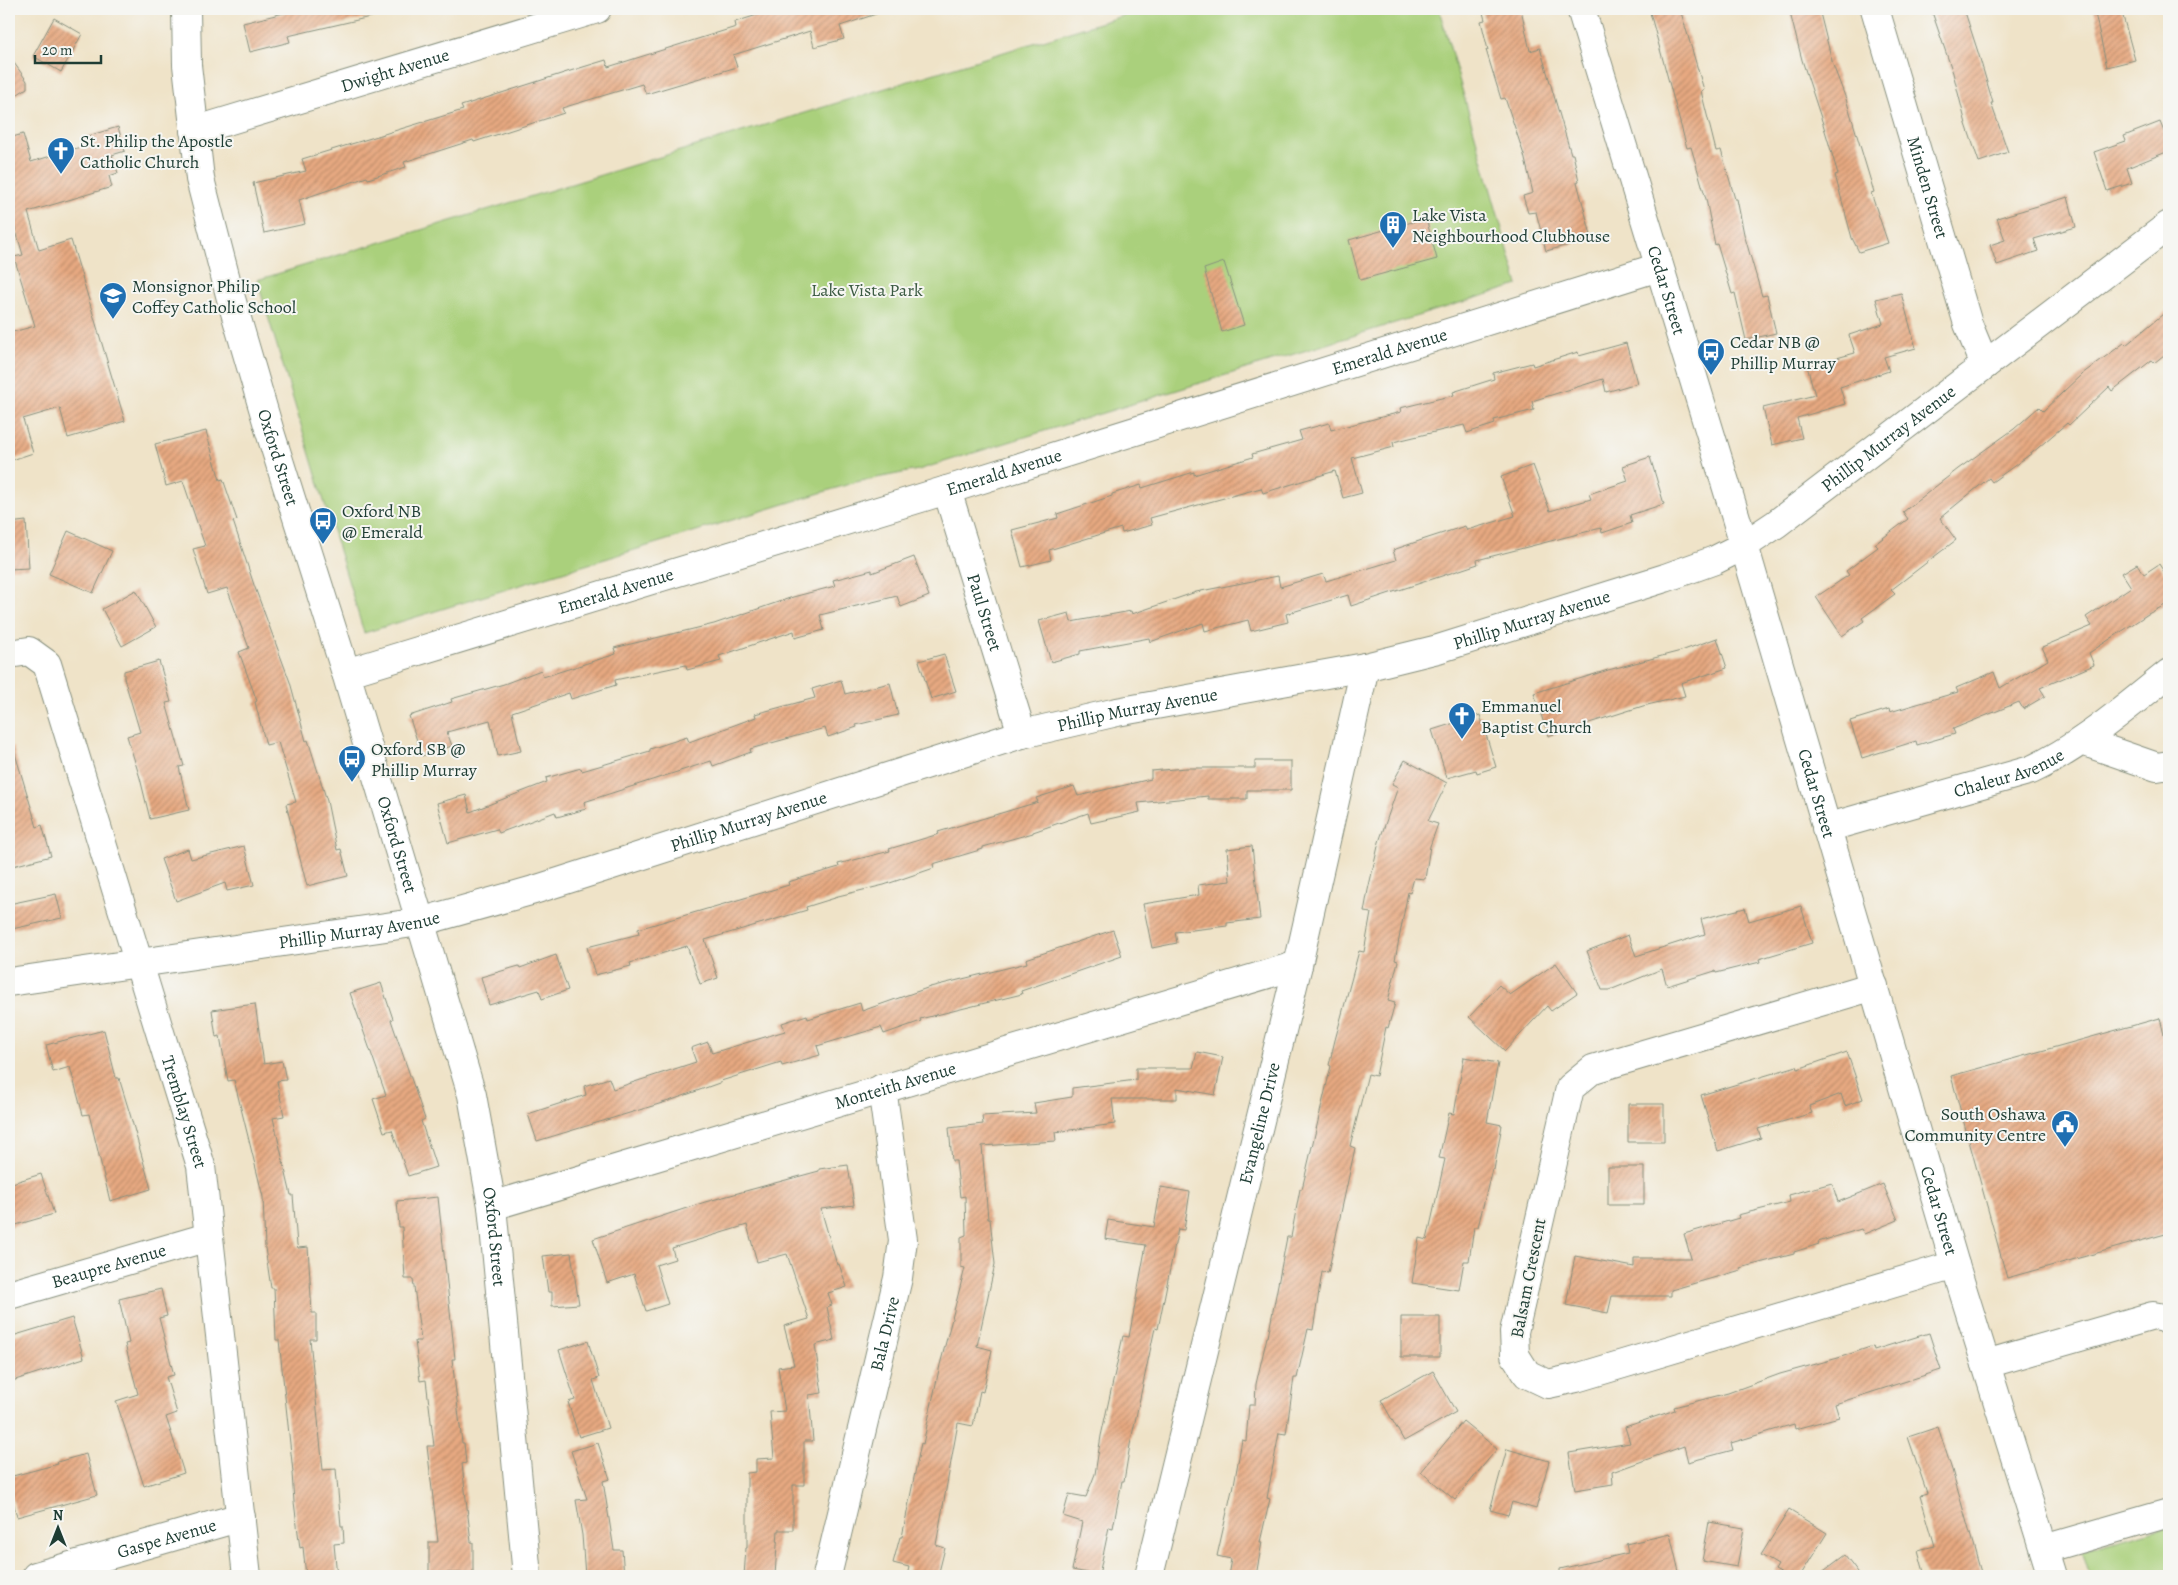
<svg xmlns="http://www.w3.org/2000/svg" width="2178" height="1585" font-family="Alegreya,serif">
<defs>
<pattern id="building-hatch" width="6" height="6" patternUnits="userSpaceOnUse" patternTransform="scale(1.25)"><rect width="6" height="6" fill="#e7a981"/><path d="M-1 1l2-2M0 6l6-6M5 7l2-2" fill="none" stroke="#bb8b6a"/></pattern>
</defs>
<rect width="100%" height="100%" fill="#f6f6f2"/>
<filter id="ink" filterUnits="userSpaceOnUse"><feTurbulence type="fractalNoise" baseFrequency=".02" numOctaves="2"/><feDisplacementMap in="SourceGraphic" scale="10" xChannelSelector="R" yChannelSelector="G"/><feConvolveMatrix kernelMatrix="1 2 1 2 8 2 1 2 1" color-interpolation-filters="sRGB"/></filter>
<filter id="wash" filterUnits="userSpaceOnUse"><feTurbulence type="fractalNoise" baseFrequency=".0096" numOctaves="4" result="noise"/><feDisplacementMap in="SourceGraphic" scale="20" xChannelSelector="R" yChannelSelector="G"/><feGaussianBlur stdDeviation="1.12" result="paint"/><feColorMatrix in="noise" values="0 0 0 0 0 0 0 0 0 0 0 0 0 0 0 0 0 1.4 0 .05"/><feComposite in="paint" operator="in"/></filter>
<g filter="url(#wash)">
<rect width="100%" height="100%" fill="#efe3c8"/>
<!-- green -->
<path fill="#aad07b" stroke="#648658" d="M1145 9H1439L1518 285 918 470 856 482 364 633 257 280Z
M2169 1526V1576H2090L2082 1551Z"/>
<g id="blocks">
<!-- building -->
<path fill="url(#building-hatch)" d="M300 9H378L379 15 288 36 290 42 250 52 243 23Z
M776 9H881L882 12 840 26 844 39 814 47 810 31 733 55 737 67 646 94 642 84 562 108 564 113 474 142 473 140 404 162 406 167 368 179 367 177 299 200 305 224 264 233 253 183 306 171 302 159 463 110 461 106 567 72 606 60 608 67 736 27 735 22Z
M1482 9H1521L1530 51 1540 48 1571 154H1573L1579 181 1577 182 1592 239 1546 251 1536 212 1528 213 1523 196 1533 193 1524 155 1505 98 1501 99 1486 50H1488L1481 21 1485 20Z
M1649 9H1680L1704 90 1701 91 1716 151 1721 150 1735 199H1737L1744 234 1762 296 1767 295 1776 333 1746 340 1735 293 1732 294 1717 244 1715 245 1706 199 1691 147 1687 148Z
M1789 9H1819L1833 65 1846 99 1874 192 1871 193 1888 243 1859 252 1852 238 1835 175 1838 174 1823 124 1802 60Z
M1931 9H1964L1978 52 1993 103H1991L2008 152 1979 162 1966 124 1953 73Z
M2094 9H2121L2135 60 2107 67Z
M54 18 82 34 61 72 33 56Z
M9 56 27 81V88L9 100Z
M2160 122 2169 144V151L2127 168 2132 183 2107 191 2094 152 2126 141 2124 136Z
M118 127 125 151 112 155 118 173 109 176 112 187 28 212 39 250 71 240 125 421 68 438 60 408 23 419 33 453 9 461V333L35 326 14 257 23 255 9 207V138L23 134 31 162 84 146 81 138Z
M2068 197 2076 227 2034 239 2038 251 1997 265 1990 245 2005 240 1997 218Z
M1426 218 1437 259 1360 280 1349 240Z
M1224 262 1244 325 1222 332 1204 269Z
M1901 293 1916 348 1884 357 1889 371 1840 387 1845 404 1797 418 1802 438 1772 445 1763 408 1815 395 1807 366 1855 353 1849 335 1883 324 1876 299Z
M2169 309V351L2154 363 2152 360 2112 391 2109 387 2069 425 2067 423 2032 453 1992 482 1989 478 1940 518 1956 540 1891 590 1895 594 1862 618 1864 621 1842 636 1816 597 1849 575 1846 571 1878 547 1875 544 1908 519 1903 512 1958 469 2014 429 2039 407 2043 411 2082 374 2124 343 2126 345Z
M1626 343 1637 383 1606 392 1603 379 1532 401 1534 410 1494 420 1495 424 1467 433 1464 425 1393 442 1394 447 1352 458 1362 493 1343 498 1335 471 1263 493 1261 488 1150 518 1152 525 1122 533 1121 528 1049 550 1051 560 1022 567 1012 530 1058 518 1057 514 1112 496V494L1141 485 1142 488 1194 472V475L1253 457 1252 454 1302 440 1299 431 1329 423 1331 430 1401 412 1400 408 1454 395 1453 392 1494 379 1493 373 1532 363 1533 366 1578 352 1579 356Z
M206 431 220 480 223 479 237 520 233 521 254 585 290 682 306 741 308 740 327 801 337 850 341 849 348 876 307 886 286 804 296 802 278 742 266 745 255 702 257 701 239 652 249 648 227 588 207 594 193 549 205 546 183 481 166 486 155 444Z
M1650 457 1664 504 1630 515 1632 523 1602 533 1601 528 1477 560 1478 564 1351 606 1348 595 1286 614 1288 622 1251 631 1248 620 1205 631 1203 623 1150 642 1149 638 1080 651V654L1051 662 1039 621 1069 613 1071 622 1131 611 1132 614 1196 592 1278 576 1280 587 1323 574 1326 581 1396 560 1393 550 1422 540 1465 526 1467 530 1515 516 1501 477 1533 465 1550 511 1591 499 1589 494 1628 481 1623 466Z
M26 521 29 568 9 569V523Z
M68 531 112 551 93 593 49 574Z
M914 557 929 596 901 607 897 596 820 615 824 630 795 638 794 631 719 656 721 661 687 670 686 665 615 680 616 685 571 699 569 693 512 712 521 751 498 756 490 720 447 732 452 746 422 756 409 716 452 702 451 699 504 684 541 670 543 677 616 654 614 648 714 624 793 597 835 586 833 580 872 570V573Z
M2137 564 2144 574 2159 564 2169 580V603L2148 614 2089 653 2094 665 2040 688 2045 696 2023 709 2019 702 1953 729 1955 734 1917 745 1916 741 1862 758 1850 721 1889 709 1890 712 1958 692 1956 688 1994 672 2000 688 2048 660 2042 647 2092 626 2086 617 2131 587 2122 573Z
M136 590 156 627 122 646 102 609Z
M1717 638 1727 668 1681 683 1685 696 1643 706 1548 736 1534 693 1608 670 1681 651Z
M944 654 956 691 931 699 919 661Z
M159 661 171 702 166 703 184 766 179 767 189 810 150 819 140 778 127 736 140 732 124 678V671Z
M841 680 845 694 890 683 898 715 856 725 857 727 828 737 825 728 750 749 751 752 713 766 711 761 584 802 586 809 557 817 555 812 499 833 497 829 448 843 437 803 466 795 470 812 547 782 546 778 581 768 582 771 650 751V749L687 737 689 742 756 717 755 714 815 698 812 689Z
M1480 715 1496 767 1477 773 1476 770 1447 778 1432 730Z
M13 747 37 827 42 825 51 856 9 867V748Z
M1405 760 1447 783 1428 821 1438 824 1430 846 1425 879 1414 878 1410 893 1408 892 1395 960 1398 961 1388 1001 1395 1003 1388 1028 1386 1027 1376 1076 1368 1074 1350 1146 1355 1148 1328 1273 1322 1272 1313 1330 1308 1329 1297 1378H1294L1286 1434 1279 1433 1267 1498 1270 1499 1260 1542H1262L1256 1576H1228L1231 1559 1217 1556 1232 1490H1233L1242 1440 1246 1441 1249 1405H1255L1256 1384 1267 1337H1268L1287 1237H1291L1300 1189H1302L1331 1066 1329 1065 1335 1040 1359 951 1364 952 1371 913 1364 912 1368 890 1379 842 1398 787 1392 784Z
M1255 761H1291V790H1247V799H1208V796L1138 803 1140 812 1091 823 1088 813 1033 832V833L983 847V849L933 864 934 868 884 885 834 897 835 898 806 907 807 910 705 940 718 978 700 984 687 946 630 963 631 966 595 975 587 947 639 934 638 929 789 885 788 882 839 867 838 864 890 851 889 849 939 834 938 832 1038 802 1036 798 1074 786 1078 796 1151 779V771L1186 768H1255Z
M244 846 254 885 227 891 225 883 176 901 161 859 188 849 191 859Z
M1252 846 1260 919 1227 923V926L1175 932 1177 943 1152 948 1143 904 1199 895 1198 885 1230 881 1227 849Z
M56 894 62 918 12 929 9 904Z
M1801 906 1812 943 1759 959 1760 962 1716 973 1715 971 1667 986 1662 969 1610 990H1602L1587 951 1628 935 1636 956 1705 934 1701 919 1745 908 1749 921Z
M1113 930 1122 956 1021 991 1022 994 920 1019 921 1021 884 1034 881 1027 817 1046 820 1055 782 1066 781 1062 721 1081 722 1082 669 1101 537 1141 528 1114 586 1095 584 1086 609 1078 613 1089 696 1062 691 1048 708 1042 712 1053 785 1031 782 1023 807 1015 808 1019 860 1003 862 1011 930 987 1027 963 1026 959Z
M556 955 568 990 542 999 539 990 489 1005 481 977 519 966 520 968Z
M1556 963 1577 993 1551 1011 1547 1006 1505 1051 1469 1017 1499 985 1510 995Z
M381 983 393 1019 391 1020 425 1119 421 1121 436 1167 408 1176 392 1130 384 1132 373 1099 386 1095 350 993Z
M255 1004 264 1064 282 1061 286 1080 277 1081 284 1116 273 1118 291 1195H293L297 1245 298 1248 308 1247 312 1313H316V1339H310L323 1470 336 1469 341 1526H343L344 1543 334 1544 337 1576H306L303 1547 300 1548 294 1502 292 1473 293 1472 279 1340H276L274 1288H271L265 1248 263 1197 234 1080 228 1081 220 1036 216 1037 212 1010Z
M2160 1018 2164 1035 2169 1033V1233L2007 1278 1951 1076Z
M104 1030 116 1078H119L130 1114 151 1189 110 1201 89 1114 83 1115 70 1067 53 1072 46 1045Z
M1197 1052 1223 1057 1215 1095 1177 1088V1099H1112L1115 1124 1055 1132 1056 1141 982 1146 988 1219H990L995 1264 977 1346 992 1350 983 1392 980 1391 973 1426 958 1423 936 1545 945 1548 938 1576H907L909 1567 893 1563 900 1537H902L921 1443 923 1444 940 1365 965 1268 961 1267V1237L966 1235 965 1196 960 1197 956 1161H952L949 1128 983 1124 982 1116 1036 1113 1034 1103 1072 1097V1088L1136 1080V1068H1193Z
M1847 1052 1863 1099 1845 1106 1841 1094 1809 1106 1812 1113 1758 1129 1761 1138 1718 1151 1701 1095 1797 1066 1798 1069Z
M1464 1057 1498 1063 1487 1122 1502 1125 1494 1170 1492 1169 1478 1227H1474L1469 1261H1464L1459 1290 1412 1283 1419 1238 1427 1240 1445 1159 1439 1158 1449 1113 1454 1114Z
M1628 1104H1664V1142H1628Z
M848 1165 854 1205 821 1209 837 1265 839 1264 847 1287 828 1293 832 1305 827 1307 834 1340 815 1345 822 1393 809 1395 813 1441H804V1485H793V1530H778L775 1576H744L746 1548H747V1473L756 1472V1459L774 1458 770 1412 785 1411 778 1367 794 1365 784 1326 809 1319 787 1254 757 1262 747 1225 672 1248 675 1259 656 1265 668 1304 646 1311 634 1274 607 1283 593 1239 705 1202 819 1171V1169Z
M1608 1167H1644V1205H1608Z
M41 1174 54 1214 9 1227V1184Z
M1832 1183 1838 1202 1883 1184 1898 1220 1864 1234 1861 1229 1818 1242 1819 1244 1794 1252V1254L1740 1268 1741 1270 1671 1290V1296H1612L1608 1313 1566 1305 1575 1256 1634 1267V1258H1691L1684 1234 1739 1218 1738 1215 1790 1202 1789 1195Z
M1161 1187 1190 1192 1184 1230 1178 1229 1158 1329 1155 1328 1130 1445 1124 1481H1122L1113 1528 1109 1527 1099 1575 1072 1570 1082 1522 1063 1516 1069 1494 1086 1497 1095 1474 1101 1436 1123 1336 1129 1337 1146 1245 1105 1239 1108 1220 1154 1227Z
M438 1197 455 1359H452L462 1443H464L466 1463 462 1464 471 1542H473V1573H429V1542H438L427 1446H434L426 1380 420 1381 415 1341H421L413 1279H405L402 1227H399L397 1201Z
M571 1253 579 1304 552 1306V1292H548L543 1256Z
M161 1289 167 1316 159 1318 174 1375 166 1377 177 1413 166 1417 184 1473 144 1486 116 1401 138 1394 125 1344 129 1343 119 1299Z
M1401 1317H1440V1357H1401Z
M72 1318 84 1358 9 1382V1337Z
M1929 1333 1941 1370 1835 1404 1839 1417 1795 1429 1794 1424 1731 1443 1733 1450 1688 1462 1684 1446 1612 1472 1613 1484 1575 1490 1569 1453 1630 1443 1625 1427 1675 1410 1674 1407 1728 1393 1780 1374 1838 1358 1873 1346 1874 1350Z
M588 1341 599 1378 593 1380 608 1428 579 1437 568 1402 575 1400 559 1350Z
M1433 1371 1456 1412 1404 1441 1381 1400Z
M1463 1421 1497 1449 1455 1500 1421 1472Z
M1938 1427 1952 1470 1982 1576H1925L1918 1550 1935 1546 1920 1495 1927 1493 1908 1437Z
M598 1443 610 1479 603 1481 614 1550H622L624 1576H585L582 1535 576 1500 587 1499 571 1451Z
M1507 1449 1549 1461 1536 1509 1512 1502 1508 1515 1490 1510Z
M86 1454 97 1495 17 1517 9 1486V1477L58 1464 57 1462Z
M1789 1510 1827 1533 1800 1576H1786L1775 1570 1778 1565 1761 1555Z
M1709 1522 1744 1528 1737 1567 1702 1561Z
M1670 1534 1680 1576H1560V1569L1628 1553 1626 1544Z
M1845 1555 1861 1576H1817Z"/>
</g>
</g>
<g filter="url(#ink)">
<use href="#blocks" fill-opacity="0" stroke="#87907e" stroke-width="1"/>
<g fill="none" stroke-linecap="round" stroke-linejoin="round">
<defs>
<g id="minor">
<path id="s1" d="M186 9 187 65 200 179 230 295 270 432 346 673 472 1095 492 1206 527 1576"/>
<path id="s2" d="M1581 9 1736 518 1955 1265 2052 1576"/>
<path id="s3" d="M1875 9 1968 324 1985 365"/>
<path id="s4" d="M194 131 597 9"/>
<path id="s5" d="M947 490 1022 734"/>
<path id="s6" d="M9 654 29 651 47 664 201 1166 247 1576"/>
<path id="s7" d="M346 673 947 490 1659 267"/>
<path d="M2082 741 2157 767 2169 765"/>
<path id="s8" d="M1826 828 2031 770C2082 746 2125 708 2169 673"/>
<path id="s9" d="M9 982 420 922 534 890 1022 734 1117 712 1365 667 1438 649 1665 578 1715 560 1743 546 1776 524 2169 225"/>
<path d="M1874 986 1593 1069 1570 1088 1514 1332 1515 1355 1527 1374 1548 1384 1576 1378 1955 1265"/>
<path id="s10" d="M492 1206 1298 965"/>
<path id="s11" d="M9 1295 208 1237"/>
<path d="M1986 1364 2153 1316 2164 1318 2169 1322"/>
<path d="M2044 1549 2169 1513"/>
<path id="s12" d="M36 1576 241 1517"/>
<path id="s13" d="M827 1576 898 1278 903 1240 882 1088"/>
<path id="s14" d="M1149 1576 1298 965 1365 667"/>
</g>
</defs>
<!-- minor casing -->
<use href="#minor" stroke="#87907e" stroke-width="30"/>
<!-- minor -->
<use href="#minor" stroke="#fff" stroke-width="28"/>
</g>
</g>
<!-- icons -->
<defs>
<symbol id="church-pin" viewBox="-11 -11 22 30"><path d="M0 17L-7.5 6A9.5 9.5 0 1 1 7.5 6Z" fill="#1f6fb2" stroke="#f6f6f2"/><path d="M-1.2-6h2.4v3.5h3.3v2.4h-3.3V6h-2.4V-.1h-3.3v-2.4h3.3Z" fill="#fff"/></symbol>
<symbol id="building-pin" viewBox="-11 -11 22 30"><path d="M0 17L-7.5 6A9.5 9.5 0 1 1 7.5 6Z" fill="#1f6fb2" stroke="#f6f6f2"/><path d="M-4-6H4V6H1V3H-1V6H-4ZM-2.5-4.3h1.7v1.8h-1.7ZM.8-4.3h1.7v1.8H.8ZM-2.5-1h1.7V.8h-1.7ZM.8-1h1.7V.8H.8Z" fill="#fff"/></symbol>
<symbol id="school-pin" viewBox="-11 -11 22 30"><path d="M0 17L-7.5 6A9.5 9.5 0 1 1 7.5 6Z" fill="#1f6fb2" stroke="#f6f6f2"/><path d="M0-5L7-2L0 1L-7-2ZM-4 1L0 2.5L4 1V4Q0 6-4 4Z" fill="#fff"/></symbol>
<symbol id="bus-pin" viewBox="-11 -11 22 30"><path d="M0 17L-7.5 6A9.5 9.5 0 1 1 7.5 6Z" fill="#1f6fb2" stroke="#f6f6f2"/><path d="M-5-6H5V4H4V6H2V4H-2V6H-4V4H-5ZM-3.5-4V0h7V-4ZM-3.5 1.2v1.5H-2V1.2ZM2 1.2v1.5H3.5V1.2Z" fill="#fff"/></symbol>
<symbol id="civic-pin" viewBox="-11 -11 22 30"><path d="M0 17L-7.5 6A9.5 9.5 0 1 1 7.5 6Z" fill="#1f6fb2" stroke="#f6f6f2"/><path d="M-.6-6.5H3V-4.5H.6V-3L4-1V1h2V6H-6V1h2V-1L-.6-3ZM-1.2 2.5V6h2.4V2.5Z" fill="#fff"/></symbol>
</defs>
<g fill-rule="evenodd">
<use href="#church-pin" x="45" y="135" width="32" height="43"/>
<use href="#building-pin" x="1377" y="209" width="32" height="43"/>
<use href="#school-pin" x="97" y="280" width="32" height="43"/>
<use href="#bus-pin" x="1695" y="336" width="32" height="43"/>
<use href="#bus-pin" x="307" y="505" width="32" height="43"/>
<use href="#church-pin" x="1446" y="700" width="32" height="43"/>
<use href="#bus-pin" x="336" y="743" width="32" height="43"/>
<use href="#civic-pin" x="2049" y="1108" width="32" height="43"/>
</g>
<g text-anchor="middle" stroke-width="4" stroke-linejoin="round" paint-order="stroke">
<!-- street labels -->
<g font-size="18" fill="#1f3d34" stroke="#f6f6f2">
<text dy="6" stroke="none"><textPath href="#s4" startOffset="210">Dwight Avenue</textPath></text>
<text dy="6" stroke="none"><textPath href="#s3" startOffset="186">Minden Street</textPath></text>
<text dy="6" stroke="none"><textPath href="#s2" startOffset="294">Cedar Street</textPath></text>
<text dy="6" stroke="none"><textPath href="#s7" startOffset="1092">Emerald Avenue</textPath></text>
<text dy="6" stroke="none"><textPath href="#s9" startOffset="1974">Phillip Murray Avenue</textPath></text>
<text dy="6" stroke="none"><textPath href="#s1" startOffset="460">Oxford Street</textPath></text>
<text dy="6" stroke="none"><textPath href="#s7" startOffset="688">Emerald Avenue</textPath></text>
<text dy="6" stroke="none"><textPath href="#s7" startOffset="282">Emerald Avenue</textPath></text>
<text dy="6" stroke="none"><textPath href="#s5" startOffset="128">Paul Street</textPath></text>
<text dy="6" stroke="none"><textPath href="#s9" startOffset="1569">Phillip Murray Avenue</textPath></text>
<text dy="6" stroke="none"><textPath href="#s9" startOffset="1164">Phillip Murray Avenue</textPath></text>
<text dy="6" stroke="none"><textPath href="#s8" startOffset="191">Chaleur Avenue</textPath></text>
<text dy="6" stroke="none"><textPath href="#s2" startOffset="819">Cedar Street</textPath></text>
<text dy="6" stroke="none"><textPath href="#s9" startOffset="759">Phillip Murray Avenue</textPath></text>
<text dy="6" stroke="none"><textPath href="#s1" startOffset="865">Oxford Street</textPath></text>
<text dy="6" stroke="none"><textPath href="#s9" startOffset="354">Phillip Murray Avenue</textPath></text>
<text dy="6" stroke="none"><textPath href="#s10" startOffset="421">Monteith Avenue</textPath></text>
<text dy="6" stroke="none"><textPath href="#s6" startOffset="511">Tremblay Street</textPath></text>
<text dy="6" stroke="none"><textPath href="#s14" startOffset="466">Evangeline Drive</textPath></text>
<text dy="6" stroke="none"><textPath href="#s2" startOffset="1254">Cedar Street</textPath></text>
<text dy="6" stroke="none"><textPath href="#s1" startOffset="1270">Oxford Street</textPath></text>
<text dy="6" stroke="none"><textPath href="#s11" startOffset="104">Beaupre Avenue</textPath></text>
<text transform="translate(1528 1278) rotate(-79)" y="6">Balsam Crescent</text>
<text dy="6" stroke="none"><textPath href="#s13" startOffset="249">Bala Drive</textPath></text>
<text dy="6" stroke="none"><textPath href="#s12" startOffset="136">Gaspe Avenue</textPath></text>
</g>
<!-- poi labels -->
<g font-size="18" fill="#1f3d34" stroke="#f6f6f2" text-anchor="start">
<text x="80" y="147">St. Philip the Apostle<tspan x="80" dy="21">Catholic Church</tspan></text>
<text x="1412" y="221">Lake Vista<tspan x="1412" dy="21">Neighbourhood Clubhouse</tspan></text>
<text x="132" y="292">Monsignor Philip<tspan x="132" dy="21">Coffey Catholic School</tspan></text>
<text x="1730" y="348">Cedar NB @<tspan x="1730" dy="21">Phillip Murray</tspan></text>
<text x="342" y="517">Oxford NB<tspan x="342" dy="21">@ Emerald</tspan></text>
<text x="1481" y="712">Emmanuel<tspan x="1481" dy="21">Baptist Church</tspan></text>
<text x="371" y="755">Oxford SB @<tspan x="371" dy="21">Phillip Murray</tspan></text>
<text x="2046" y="1120" text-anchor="end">South Oshawa<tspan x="2046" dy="21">Community Centre</tspan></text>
</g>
<!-- park labels -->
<g font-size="18" fill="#3b5a42" stroke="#f6f6f2">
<text x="867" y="296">Lake Vista Park</text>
</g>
</g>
<!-- margin -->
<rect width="2178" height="1585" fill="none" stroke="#f6f6f2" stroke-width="30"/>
<!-- north arrow -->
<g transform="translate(58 1528)" stroke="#f6f6f2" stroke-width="4" paint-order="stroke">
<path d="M0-4L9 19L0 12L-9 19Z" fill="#1f3d34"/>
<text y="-8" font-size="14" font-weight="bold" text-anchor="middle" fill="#1f3d34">N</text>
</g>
<!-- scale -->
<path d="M35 55v8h66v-8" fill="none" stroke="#1f3d34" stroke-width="2.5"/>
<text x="42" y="55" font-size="15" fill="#1f3d34" stroke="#f6f6f2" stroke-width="4" paint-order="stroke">20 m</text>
</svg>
